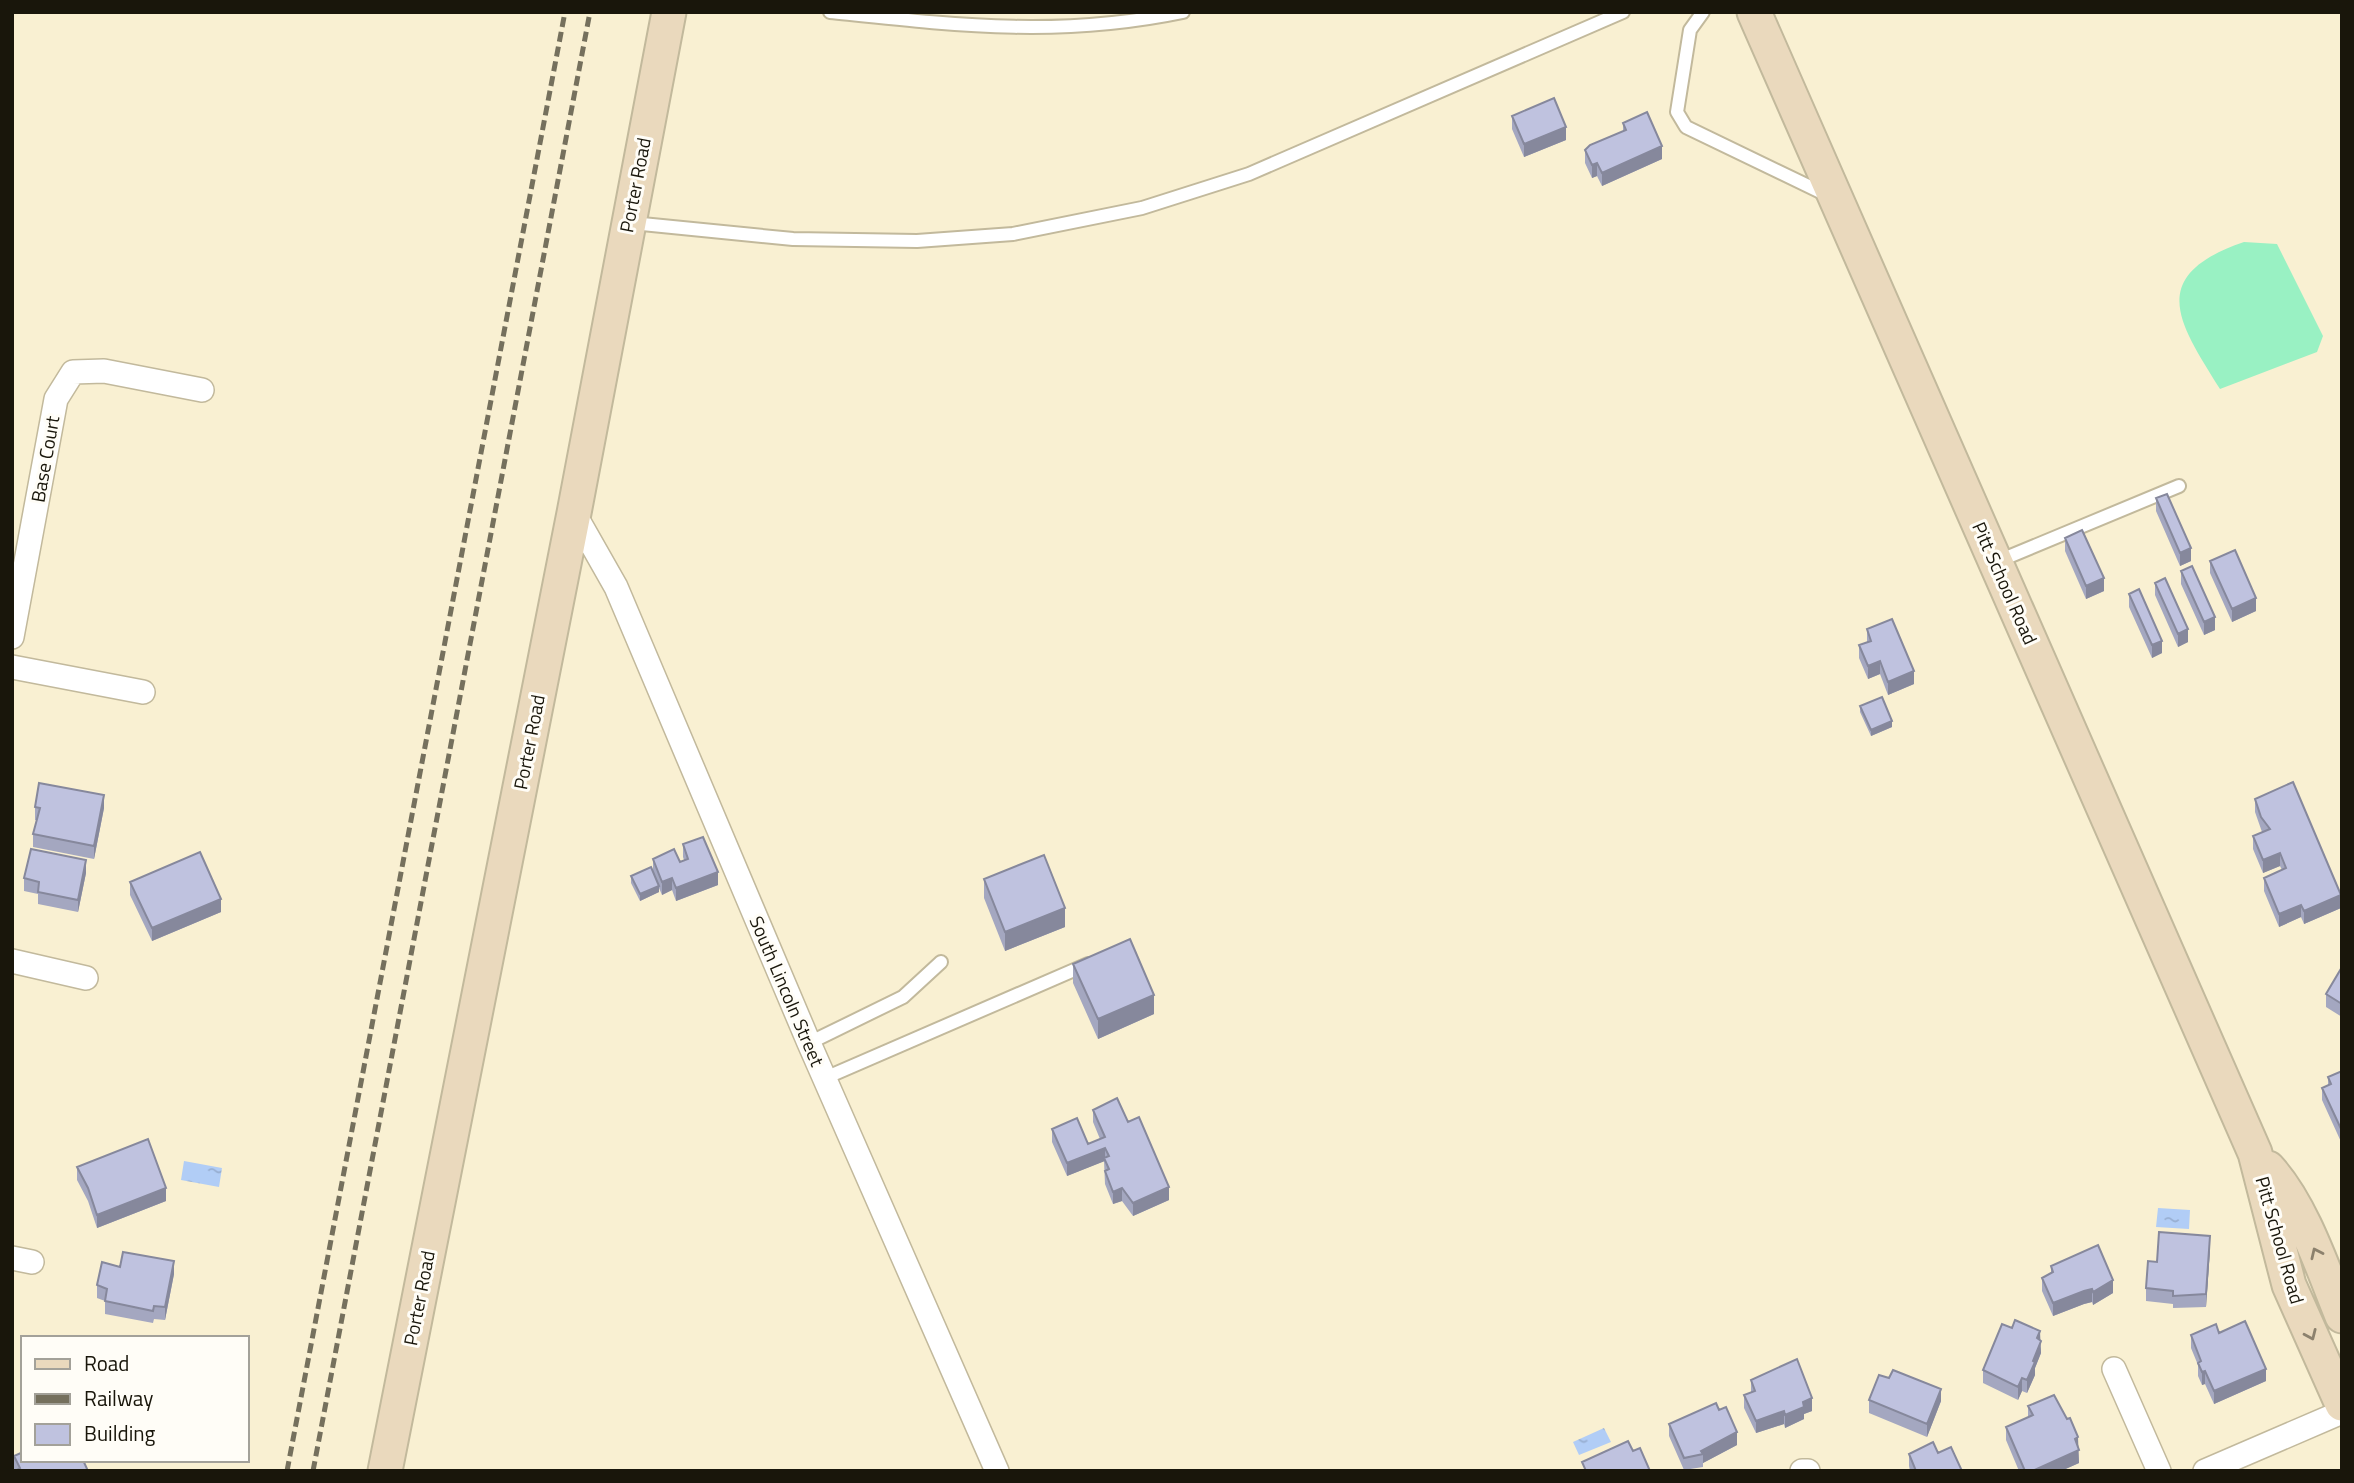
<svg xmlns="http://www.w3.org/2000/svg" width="2354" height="1483" font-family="'Titillium Web',sans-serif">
<defs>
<pattern id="water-ripples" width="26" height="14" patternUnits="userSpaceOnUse" patternTransform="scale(1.75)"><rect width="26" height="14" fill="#b1cdf6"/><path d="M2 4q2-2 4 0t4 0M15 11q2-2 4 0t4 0" fill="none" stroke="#98afd2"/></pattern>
</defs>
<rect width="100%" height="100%" fill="#f9f0d2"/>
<!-- garden -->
<path fill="#99f1c3" d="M2244 242 2277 244 2323 336 2317 352 2220 389C2179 323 2145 276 2244 242Z"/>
<!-- water -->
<path fill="url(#water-ripples)" d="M184 1161 222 1168 219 1187 181 1180Z
M2158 1208 2190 1210 2189 1229 2156 1227Z
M1604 1428 1611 1442 1579 1455 1573 1442Z"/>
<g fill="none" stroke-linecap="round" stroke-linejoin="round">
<defs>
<path id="lane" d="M830 12C954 25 1058 38 1183 12
M1703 12 1690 30 1677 112 1686 127 1827 195
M632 223 793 239 917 241 1013 234 1142 208 1249 174 1623 12
M1996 562 2179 486
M809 1043 903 997 941 962
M825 1078 1088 964"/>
<path id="street" d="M574 513 616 587 809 1043 997 1471
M12 637 56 399 73 372 104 371 202 390
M12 667 143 692
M12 961 86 978
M12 1258 32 1262
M2114 1369 2159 1471
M1802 1471H1808
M2205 1471 2342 1412"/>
<path id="secondary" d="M1754 12 2255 1153 2289 1285 2342 1404
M2268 1168C2302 1205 2323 1269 2342 1316
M385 1471 574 513 669 12"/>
</defs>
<!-- lane casing -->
<use href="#lane" stroke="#c2b99c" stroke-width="16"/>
<!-- street casing -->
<use href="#street" stroke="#c2b99c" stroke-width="26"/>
<!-- secondary casing -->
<use href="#secondary" stroke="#c2b99c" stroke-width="37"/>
<!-- lane -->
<use href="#lane" stroke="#fff" stroke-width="12"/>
<!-- street -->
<use href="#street" stroke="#fff" stroke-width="23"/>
<!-- secondary -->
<use href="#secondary" stroke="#ead9bd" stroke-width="33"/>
<!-- rail -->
<path stroke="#75705d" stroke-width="5" stroke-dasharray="10 5" stroke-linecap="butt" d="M287 1471 565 12
M313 1471 590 12"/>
</g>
<!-- wall -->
<path fill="#a4a7c0" d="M1512 116 1566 140 1524 157 1512 129Z
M1623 123 1662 159 1602 186 1597 176 1592 178 1585 163V150L1623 131Z
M2156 498 2191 561 2180 566 2156 511Z
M2065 538 2104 591 2086 599 2065 551Z
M2210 561 2256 611 2232 622 2210 573Z
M2181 571 2215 630 2204 635 2181 584Z
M2155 583 2188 642 2178 647 2155 595Z
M2129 594 2162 653 2152 658 2129 607Z
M1867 629 1914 684 1888 695 1880 674 1868 679 1859 658V645L1867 642Z
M1860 706 1892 727 1871 736 1860 712Z
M2255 799 2341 908 2304 924 2301 917 2279 927 2264 891V878L2282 870 2280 866 2263 873 2253 849V836L2262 832 2255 812Z
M35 807 104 808 94 859 33 847V834L37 820H35Z
M683 844 718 885 676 901 672 890 662 895 659 888V892L640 901 631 883V876L653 870V859L680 862 684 860 683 857Z
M86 873 78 912 38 904V894L24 891V878Z
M984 879 1065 927 1005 951 984 898Z
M130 882 221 912 152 941 130 895Z
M1073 964 1154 1014 1098 1039 1073 983Z
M2342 967V1017L2326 1007V994Z
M2342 1071V1144L2322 1100V1088L2328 1085V1077Z
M1093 1110 1169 1200 1133 1216 1122 1201 1113 1204 1105 1184 1104 1161 1067 1176 1052 1142V1129L1088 1144 1100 1139 1093 1122Z
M77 1167 166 1201 97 1228 88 1201 77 1180Z
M2210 1249 2206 1307 2173 1308V1304L2146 1301V1288L2157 1262Z
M2051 1266 2113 1293 2093 1305 2092 1302 2084 1304 2053 1316 2042 1291V1278L2051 1274Z
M120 1267 174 1274 165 1320 154 1319 153 1323 105 1314V1301L97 1298V1285Z
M2219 1333 2266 1381 2214 1404 2205 1384 2202 1385 2198 1376V1365L2191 1348V1335Z
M2040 1340 2041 1353 2035 1368V1375L2027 1393 2022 1391 2018 1400 1983 1383V1370Z
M1751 1380 1812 1411 1804 1414V1419L1785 1428 1784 1424 1756 1433 1744 1408V1395L1751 1393Z
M1869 1400 1941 1401 1927 1437 1869 1413Z
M2028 1406 2078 1448 2079 1463 2061 1471H2019L2006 1440V1427L2028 1417Z
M1669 1424 1737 1445 1703 1463V1467L1684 1470 1669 1436Z
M1938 1453 1962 1471H1910L1909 1466V1454Z
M14 1456 88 1471H15L14 1469Z"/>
<!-- shaded-wall -->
<path fill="#86889c" d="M1566 127V140L1524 157V144Z
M1662 146V159L1602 186V173Z
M1597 163V176L1592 178V165Z
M2191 548V561L2180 566V553Z
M2104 578V591L2086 599V586Z
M2256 598V611L2232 622V609Z
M2215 617V630L2204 635V622Z
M2188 629V642L2178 647V634Z
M2162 641V653L2152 658V645Z
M1880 661V674L1868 679V666Z
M1914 671V684L1888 695V682Z
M1892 721V727L1871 736V730Z
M104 795V808L94 859V846Z
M2280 853V866L2263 873V860Z
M86 860V873L78 912V900Z
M718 872V885L676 901V888Z
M672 878V890L662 895V882Z
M659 886V892L640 901V894Z
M2341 895V908L2304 924V911Z
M221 899V912L152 941V928Z
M2301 905V917L2279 927V914Z
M1065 908V927L1005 951V932Z
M1154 995V1014L1098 1039V1019Z
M1105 1148V1161L1067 1176V1163Z
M1169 1187V1200L1133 1216V1203Z
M166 1188V1201L97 1228V1215Z
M1122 1188V1201L1113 1204V1192Z
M2210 1236V1249L2206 1307V1294Z
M174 1261V1274L165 1320V1307Z
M2113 1280V1293L2093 1305V1292Z
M2092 1289V1302L2084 1304 2053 1316V1303L2084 1291Z
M2040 1331 2041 1353 2035 1368V1375L2027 1393V1380L2037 1338Z
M2266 1369V1381L2214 1404V1391Z
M2205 1371V1384L2202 1385V1372Z
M2022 1378V1391L2018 1400V1387Z
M1941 1389V1401L1927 1437V1424Z
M1812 1398V1411L1804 1414V1419L1785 1428V1415L1803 1402Z
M1784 1411V1424L1756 1433V1421Z
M1737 1432V1445L1703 1463V1454L1701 1451Z
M2078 1437 2079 1463 2061 1471H2032Z"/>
<!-- building -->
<path fill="#bfc2df" stroke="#86889c" stroke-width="2" d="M1554 98 1566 127 1524 144 1512 116Z
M1647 112 1662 146 1602 173 1597 163 1592 165 1585 150 1590 145 1626 130 1623 123Z
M2167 494 2191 548 2180 553 2156 498Z
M2082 530 2104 578 2086 586 2065 538Z
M2235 550 2256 598 2232 609 2210 561Z
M2192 566 2215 617 2204 622 2181 571Z
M2165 578 2188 629 2178 634 2155 583Z
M2139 589 2162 641 2152 645 2129 594Z
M1892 619 1914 671 1888 682 1880 661 1868 666 1859 645 1871 641 1867 629Z
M1882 697 1892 721 1871 730 1860 706Z
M2293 782 2341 895 2304 911 2301 905 2279 914 2264 878 2286 868 2280 853 2263 860 2253 836 2270 829 2261 817 2255 799Z
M39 783 104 795 94 846 33 834 40 808 35 807Z
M703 837 718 872 676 888 672 878 662 882 653 859 674 849 680 862 688 859 683 844Z
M31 849 86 860 78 900 38 892 39 882 24 878Z
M200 852 221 899 152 928 130 882Z
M1044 855 1065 908 1005 932 984 879Z
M651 867 659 886 640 894 631 876Z
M1130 939 1154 995 1098 1019 1073 964Z
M2342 967V1004L2326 994Z
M2342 1071V1131L2322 1088 2331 1084 2328 1077Z
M1117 1098 1128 1122 1139 1117 1169 1187 1133 1203 1122 1188 1113 1192 1105 1171 1109 1169 1104 1158 1109 1156 1105 1148 1067 1163 1052 1129 1077 1118 1088 1144 1105 1137 1093 1110Z
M148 1139 166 1188 97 1215 88 1188 77 1167Z
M2159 1232 2210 1236 2206 1294 2173 1296V1291L2146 1288 2148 1261 2157 1262Z
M2098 1245 2113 1280 2093 1292 2092 1289 2084 1291 2053 1303 2042 1278 2053 1272 2051 1266Z
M123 1252 174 1261 165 1307 154 1306 153 1311 105 1301 107 1289 97 1285 102 1262 120 1267Z
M2015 1320 2040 1331 2037 1338 2041 1341 2033 1361 2035 1362 2027 1380 2022 1378 2018 1387 1983 1370 2002 1324 2012 1328Z
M2245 1321 2266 1369 2214 1391 2205 1371 2202 1372 2198 1363 2201 1361 2191 1335 2216 1324 2219 1333Z
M1797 1359 1812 1398 1803 1402 1804 1407 1785 1415 1784 1411 1756 1421 1744 1395 1755 1391 1751 1380Z
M1893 1370 1941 1389 1927 1424 1869 1400 1879 1375 1889 1378Z
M2054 1395 2067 1419 2070 1418 2078 1437 2075 1439 2079 1450 2032 1471H2025L2006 1427 2033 1415 2028 1406Z
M1716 1403 1719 1410 1726 1407 1737 1432 1701 1451 1703 1454 1684 1458 1669 1424Z
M1628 1441 1633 1451 1640 1448 1650 1471H1586L1582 1462Z
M1933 1442 1938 1453 1951 1447 1962 1471H1916L1909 1454Z
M23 1452V1460H83L88 1471H15L20 1468 14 1456Z"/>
<!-- one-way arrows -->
<defs><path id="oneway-chevron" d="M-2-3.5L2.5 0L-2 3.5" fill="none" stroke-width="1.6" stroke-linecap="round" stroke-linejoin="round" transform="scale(1.75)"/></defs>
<g stroke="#8c816d">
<use href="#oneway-chevron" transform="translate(2316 1253) rotate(-115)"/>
<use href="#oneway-chevron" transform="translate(2311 1335) rotate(66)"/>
</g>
<g text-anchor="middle" stroke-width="6" stroke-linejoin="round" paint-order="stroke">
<!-- street labels -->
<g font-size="19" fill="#19160b" stroke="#fffdf7">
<text transform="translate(635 185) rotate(-79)" y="7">Porter Road</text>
<text transform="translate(45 459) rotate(-80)" y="7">Base Court</text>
<text transform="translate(2005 583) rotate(66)" y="7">Pitt School Road</text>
<text transform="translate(529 742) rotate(-79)" y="7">Porter Road</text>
<text transform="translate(787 991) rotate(67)" y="7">South Lincoln Street</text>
<text transform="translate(2280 1240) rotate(74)" y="7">Pitt School Road</text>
<text transform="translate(419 1298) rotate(-79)" y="7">Porter Road</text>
</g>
</g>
<!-- border -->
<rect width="2354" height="1483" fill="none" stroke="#19160b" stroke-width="28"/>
<!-- legend -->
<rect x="21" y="1336" width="228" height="126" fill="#fffdf7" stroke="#a3a199" stroke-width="2"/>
<rect x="35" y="1359" width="35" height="10" fill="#ead9bd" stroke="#a3a199" stroke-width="2"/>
<text x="84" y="1371" font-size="21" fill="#19160b">Road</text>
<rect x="35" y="1394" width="35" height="10" fill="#75705d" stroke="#a3a199" stroke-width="2"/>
<text x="84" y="1406" font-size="21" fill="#19160b">Railway</text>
<rect x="35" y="1424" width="35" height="21" fill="#bfc2df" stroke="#a3a199" stroke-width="2"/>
<text x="84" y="1441" font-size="21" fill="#19160b">Building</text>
</svg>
